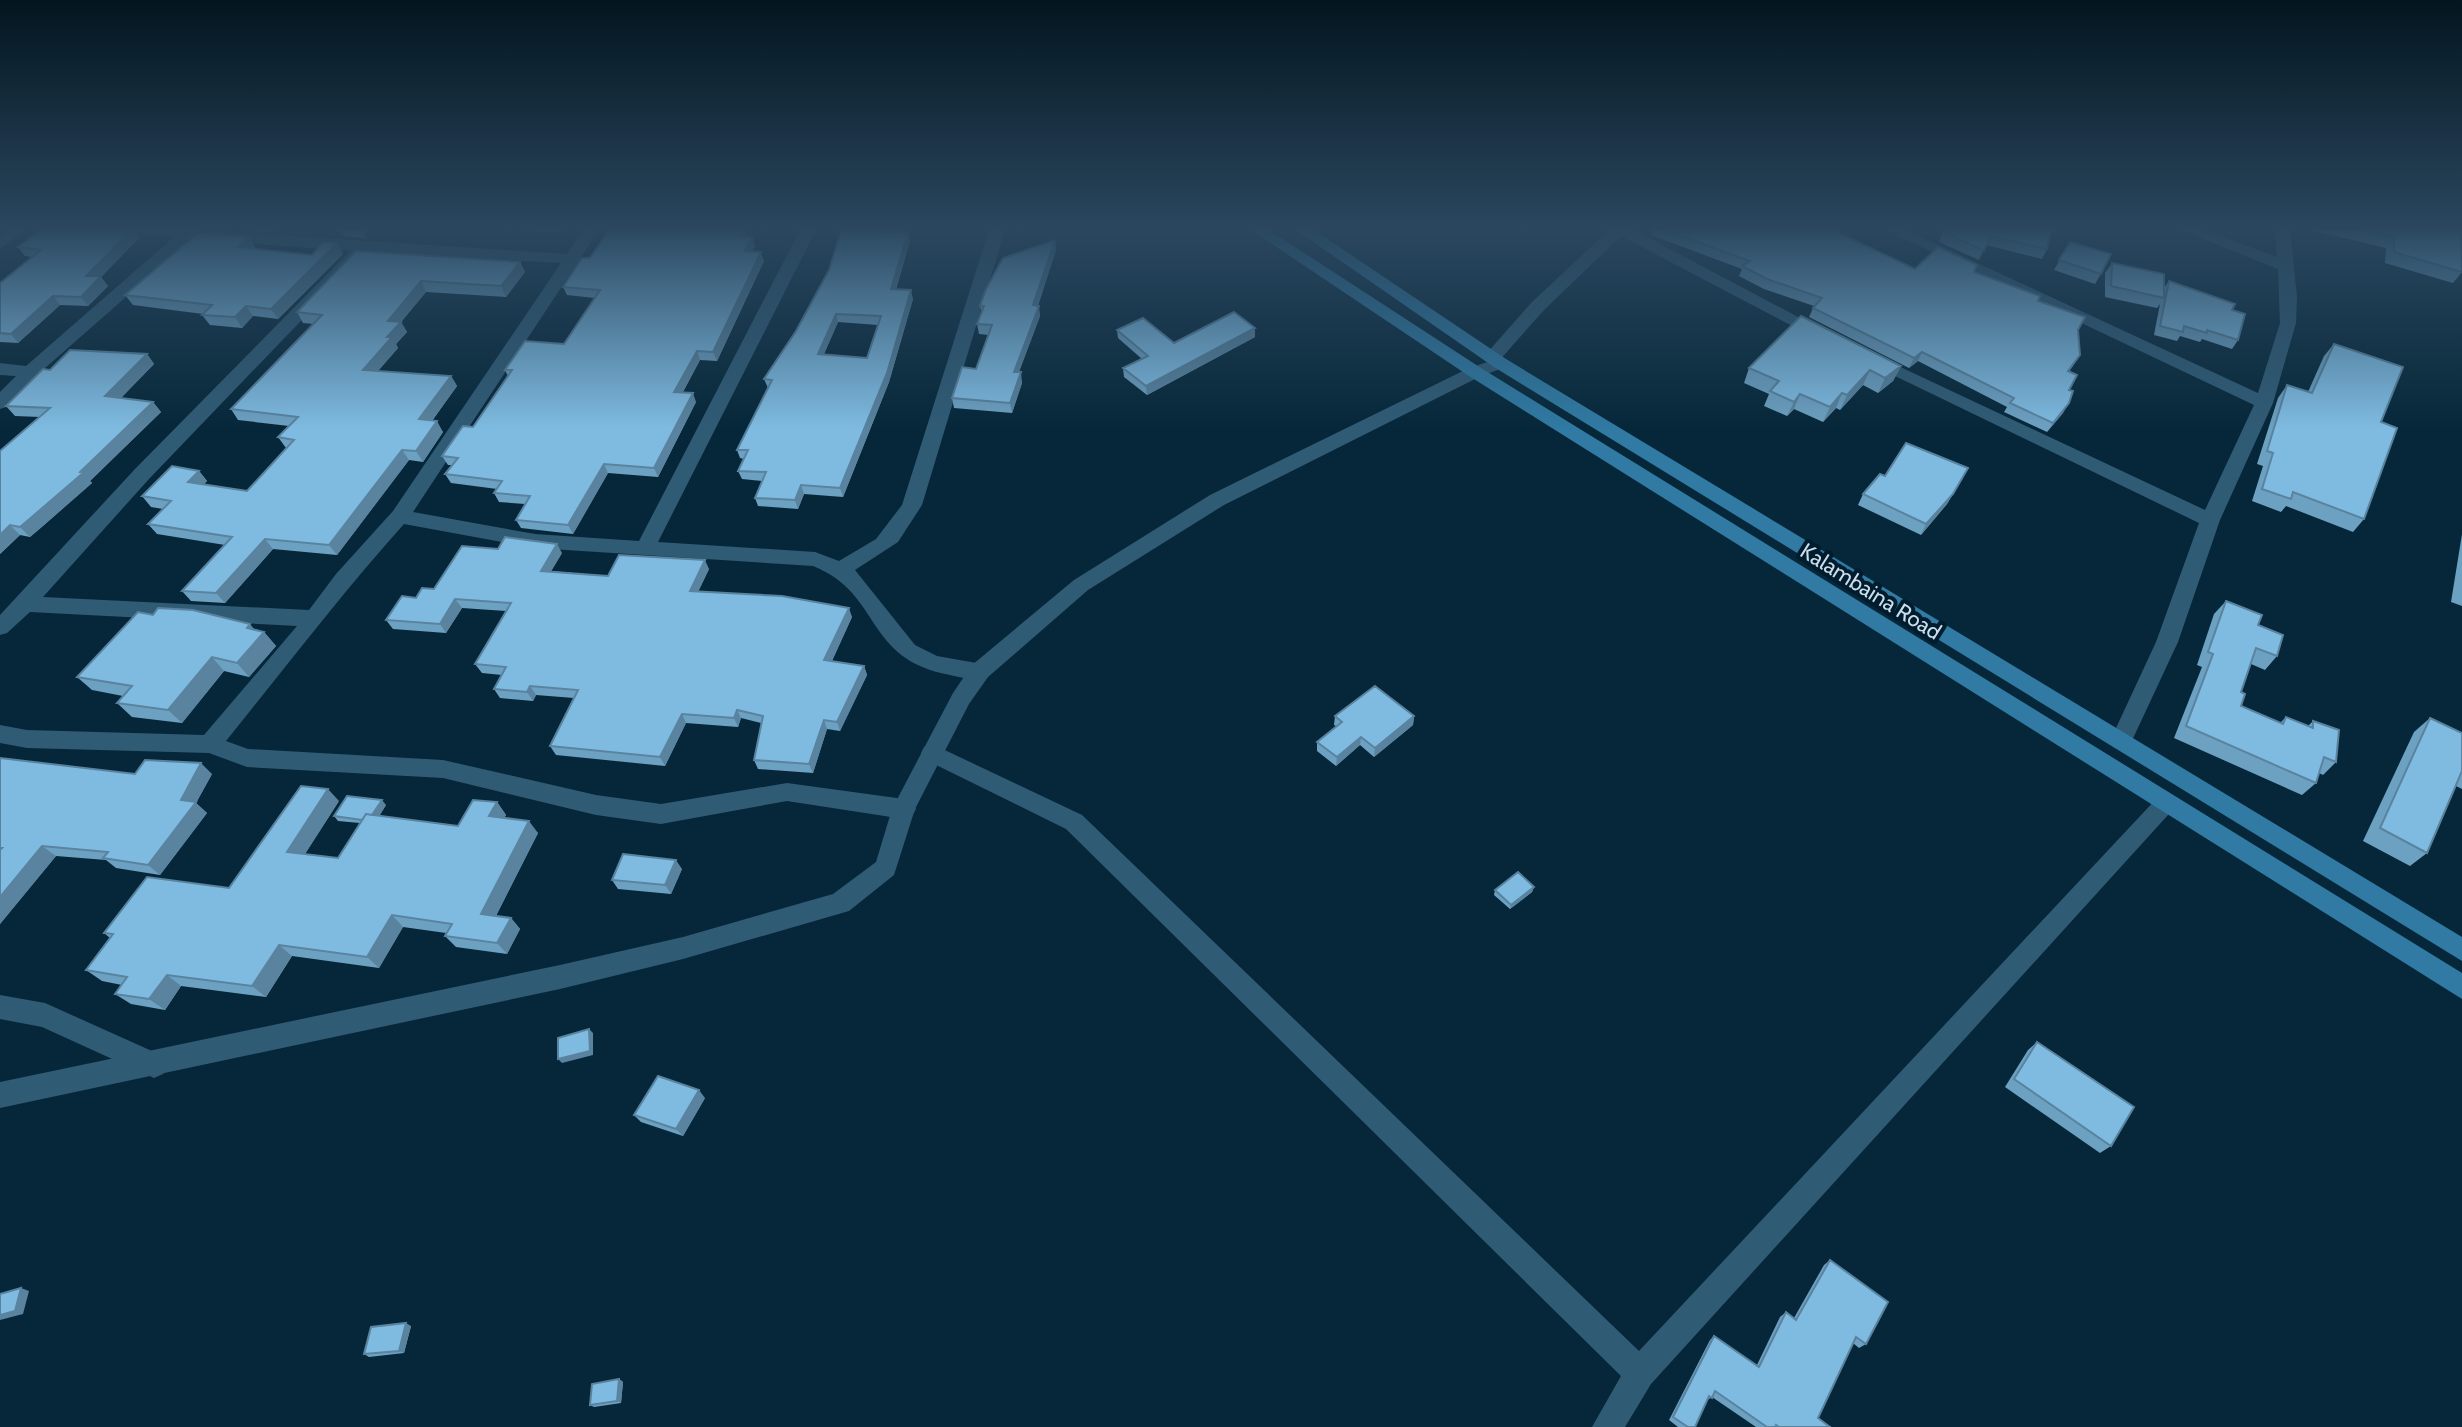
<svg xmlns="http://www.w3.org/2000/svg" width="2462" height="1427" font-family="Cabin,sans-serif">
<rect width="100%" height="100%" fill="#062739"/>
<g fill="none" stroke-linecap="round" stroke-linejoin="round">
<!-- minor -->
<path fill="#305b75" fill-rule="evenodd" d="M8 230H25L0 249V236Z
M135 230H201L567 254 583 230H599L413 512 535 534 639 541 800 230H816L658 542 815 552 839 561 876 539 902 505 989 230H1005L922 505 898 542 855 570 915 645 937 656 988 665 991 671 988 677C976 681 963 678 950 675 863 659 883 594 813 566L535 548 404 524C342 593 285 668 226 741L248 749 443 760 596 795 661 804 787 783 904 799 912 802 916 809 912 816 904 819 787 801 661 824 596 815 443 778 247 767 209 753 27 748 0 743V725L27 730 204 735 297 626 30 612 7 633 0 635V615L135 469 350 251 192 239 36 376 6 407 0 409V392L16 376 0 375V363L26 366 174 237 143 235ZM367 252 561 263 393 511 336 574 309 610 43 597 149 479Z
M1609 230H1634L1832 335 1829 339H1817L1621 236 1544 310 1498 362H1486L1483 358 1486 354 1532 302Z
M1886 230H1906L2258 393 2280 323 2278 269 2181 230H2203L2277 257 2274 230H2290L2297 296 2296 323 2273 403 2220 520 2178 642 2129 747 2121 750 2113 747 2110 741 2156 642 2199 523 1862 360 1865 356H1877L2205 510 2254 405Z
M932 744 1082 815 1639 1351 2158 797 2166 794 2174 797 2178 804 1651 1384 1625 1427H1592L1621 1376 1066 829 924 759 921 753 924 747Z
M0 995 45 1003 163 1056 167 1065 163 1074 154 1078 42 1027 0 1019Z"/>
<!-- tertiary -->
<path fill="#305b75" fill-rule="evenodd" d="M1500 358 1506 359 1509 363 1506 367 1481 376 1224 505 1088 590 988 677 969 704 915 809 894 875 849 911 683 959 560 989 0 1108V1082L560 965 683 937 833 894 876 862 892 809 953 693 972 665 1074 580 1210 495 1469 368Z"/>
<!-- secondary -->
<path fill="#307aa3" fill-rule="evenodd" d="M1251 230H1269L1481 368 2462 973V999L1469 376Z
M1296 230H1314L1506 359 2462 937V961L1494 367Z"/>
</g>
<!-- wall -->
<path fill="#6da1c2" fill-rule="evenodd" d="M40 230H135L140 237 101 277 108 286 88 306 60 305 18 343 0 342V283L32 257 25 256 18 247Z
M243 230H273L271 232Z
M340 230H365V238L344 236Z
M521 230H562L561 232Z
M609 230H745L746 234 745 236 752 237 755 246 752 251 764 261 717 361 700 360 683 392 696 402 658 477 608 473 573 534 521 528 516 520 525 504 499 502 494 493 497 489 451 483 445 474 452 465H448L442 456 473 427 508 376 505 370 564 344 595 298 567 295 563 287 590 258Z
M1652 230H1833L1915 269 1974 272 2038 301 2078 330 2080 355 2069 372V390L2063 413 2047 432 2004 412 2007 407 1918 361 1909 368 1809 317 1814 306 1764 289 1739 276 1742 269 1651 235Z
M2051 230 2047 249 2042 259 1986 245 1979 260 1939 242 1943 232Z
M2311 230H2462V272L2453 283 2385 263 2386 248Z
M908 232 910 241 896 290 913 299 889 382 843 497 804 494 798 509 758 506 755 498 762 481 742 479 738 471 744 459 740 458 737 450 768 388 764 379ZM838 322 878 325 867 358 824 354Z
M249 237 255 247 254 249 312 255 337 243 343 254 278 319 253 316 242 328 210 325 202 315 203 314 133 305 125 295Z
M1055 240 1056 250 1038 306 1040 316 1019 372 1022 383 1012 413 954 408 952 398 976 369 989 335 979 334 977 324 982 312 980 306Z
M2070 242 2101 274 2095 284 2054 270Z
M356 251 520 262 525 272 506 297 426 292 401 322 407 332 396 344 398 348 378 371 451 376 457 386 432 421 443 432 423 462 409 460 337 555 273 549 225 603 191 601 182 591 225 545 157 534 148 524 163 509 151 507 142 496 199 471 207 481 204 484 247 491 286 448 278 437 289 426 238 420 231 409 314 324 303 323 297 312Z
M2112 263 2164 288 2169 281 2232 310 2238 340 2232 349 2202 339 2200 342 2180 336 2177 341 2154 335 2160 304 2157 308 2105 297V273Z
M1255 328V337L1147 395 1124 377 1123 368 1142 359 1118 338 1117 330 1174 343Z
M2334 344 2381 422 2364 519 2353 532 2286 506 2281 512 2252 501 2263 466 2257 464 2278 398 2287 385 2308 392 2324 356Z
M147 354 154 364 121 398 153 402 161 412 90 481 92 483 43 526 30 537 20 535 0 554 40 417 15 416 6 406 50 370Z
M1901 366 1893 381 1878 393 1863 385 1840 410 1836 408 1823 422 1794 409 1787 416 1764 406 1769 394 1744 383 1749 368Z
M1968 468 1947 504 1921 535 1858 505 1863 494Z
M2462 534V606L2451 602Z
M562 553 551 571 608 576 709 569 698 592 852 617 832 661 864 666 867 675 840 731 827 729 813 773 758 769 754 760 761 723 741 718 738 727 686 723 665 766 556 755 550 746 574 698 536 695 533 701 500 698 494 689 502 675 482 673 475 664 506 611 462 608 446 633 393 629 386 620 416 598 434 589Z
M2226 601 2258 625 2277 656 2265 670 2251 664 2241 692V706L2280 723 2286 717 2308 726 2313 721 2336 762 2323 775 2319 773 2316 783 2302 795 2174 738 2202 667 2197 665 2214 614Z
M255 629 264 632 276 646 249 677 224 671 182 723 132 717 117 703 123 696 92 690 77 677Z
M1335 716H1414L1413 725 1374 757 1360 745 1336 766 1317 751V742L1336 726 1334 725Z
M2430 718 2462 733V789L2456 786 2427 853 2410 866 2363 841 2414 732Z
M0 758 135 774H212L196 803 207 813 160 875 116 868 106 860 56 856 0 924Z
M339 801 305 854 338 858 360 823 338 821 334 816 386 805 379 816 458 826 497 802 506 815 504 818 538 833 496 916 511 918 520 929 507 954 456 947 445 936 446 933 403 927 379 968 292 956 266 997 181 986 165 1010 131 1004 115 994 122 985 102 981 86 970 110 938 104 933 229 888Z
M682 869 671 894 618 889 612 880Z
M1534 887 1532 892 1510 909 1494 895 1495 890Z
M2037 1042 2111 1146 2100 1153 2005 1087 2028 1050Z
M705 1098 683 1136 641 1122 634 1115Z
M1830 1260 1866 1344 1859 1348 1853 1343 1818 1418 1830 1427H1756L1712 1397 1706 1401 1695 1427H1678L1669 1420 1710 1340 1714 1336 1757 1365 1780 1317 1786 1312 1794 1318 1824 1265Z
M411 1326 404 1353 369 1357 364 1354Z
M619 1379 623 1382 621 1403 594 1407 590 1405Z"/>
<!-- shaded-wall -->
<path fill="#59839e" d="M131 230H135L140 237 101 277 108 286 88 306 81 297 86 276Z
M360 230H365V238Z
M741 230H745L746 234 741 245 738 236Z
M908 232 910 241 893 298 891 289Z
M249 237 255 247 245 257 238 247Z
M752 237 755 246 748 260 745 251Z
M1055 240 1056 250 1034 316 1033 305Z
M337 243 343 254 278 319 271 309Z
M761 252 764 261 717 361 713 352Z
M520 262 525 272 506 297 501 286Z
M421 281 426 292 401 322 407 332 396 344 398 348 370 380 363 370 388 321Z
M911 290 913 299 889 382 843 497 840 488Z
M53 296 60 305 18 343 11 334Z
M246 306 253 316 242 328 235 317Z
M1039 306 1040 316 1015 382 1014 372Z
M836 314 838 322 820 363 818 354Z
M1255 328V337L1147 395 1146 386Z
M697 351 700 360 678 401 674 392Z
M1922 352 1918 361 1909 368 1914 358Z
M147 354 154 364 113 406 105 396Z
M1901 366 1893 381 1878 393 1885 378Z
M1870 370 1863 385 1840 410 1847 395Z
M1021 372 1022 383 1012 413 1010 403Z
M451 376 457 386 425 430 419 419Z
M693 393 696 402 658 477 654 468Z
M1842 393 1836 408 1823 422 1830 407Z
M1800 394 1794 409 1787 416 1794 402Z
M153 402 161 412 90 481 92 483 30 537 20 527Z
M2069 403 2063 413 2047 432 2053 423Z
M437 421 443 432 423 462 416 451Z
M402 450 409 460 337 555 329 545Z
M604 464 608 473 573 534 568 525Z
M199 471 207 481 196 492 188 482Z
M801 485 804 494 798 509 795 500Z
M1953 494 1947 504 1921 535 1926 524Z
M10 525 20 535 0 554V535Z
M265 539 273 549 225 603 216 593Z
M557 544 562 553 546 580 541 571Z
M705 560 709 569 694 600 690 591Z
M455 599 462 608 446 633 440 624Z
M849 608 852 617 828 669 824 660Z
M250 624 260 636 264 632 276 646 249 677 237 663 247 628Z
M212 657 224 671 182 723 168 710Z
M864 666 867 675 840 731 837 722Z
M530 686 536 695 533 701 527 692Z
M737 710 741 718 738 727 734 718Z
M682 714 686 723 665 766 660 757Z
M1414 716 1413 725 1374 757 1375 748Z
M824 720 827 729 813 773 809 764Z
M1361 737 1360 745 1336 766 1337 757Z
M201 763 212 774 196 803 207 813 160 875 148 865Z
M328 789 339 801 299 863 287 852Z
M382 800 386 805 374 825 369 820Z
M497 802 506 815 499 828 489 816Z
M529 821 538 833 491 925 481 914Z
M42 846 56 856 0 924V897Z
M676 860 682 869 671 894 665 885Z
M1534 887 1532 892 1510 909 1511 905Z
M392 915 403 927 379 968 367 957Z
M511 918 520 929 507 954 497 943Z
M279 945 292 956 266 997 252 986Z
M167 975 181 986 165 1010 149 999Z
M589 1029 593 1033V1055L562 1063 558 1059Z
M699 1090 705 1098 683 1136 676 1129Z
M21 1288 29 1291 23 1314 0 1320V1315Z
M406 1323 411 1326 404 1353 399 1351Z
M619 1379 623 1382 621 1403 617 1401Z"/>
<!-- building -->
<path fill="#7fbbe1" stroke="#59839e" stroke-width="2" fill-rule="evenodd" d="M40 230H132L86 276H101L81 297 53 296 11 334 0 333V283L41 250 18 247Z
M609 230H741L738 236 752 237 745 251 761 252 713 352 697 351 674 392 693 393 654 468 604 464 568 525 516 520 530 496 494 493 502 481 445 474 458 458 442 456 463 426 473 427 512 370H505L525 341 564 344 600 290 563 287 582 258H590Z
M1664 230H1833L1915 269 1938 247 1977 265 1974 272 2040 296 2038 301 2085 317 2078 330 2080 355 2068 371 2077 375 2069 390 2073 391 2069 403 2053 423 2010 403 2014 398 1922 352 1914 358 1813 308 1822 298 1767 279 1742 266 1750 261Z
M1947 230H2051L2047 249 1991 236 1984 251 1943 232Z
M2363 230H2462V232H2461L2462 272 2394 252V237Z
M841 231 908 232 891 289 911 290 887 373 840 488 801 485 795 500 755 498 766 472 738 471 748 450H737L772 380 764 379 796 331 829 270ZM836 314 881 316 867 358 818 354Z
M198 233 249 237 238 247 312 255 323 242 337 243 271 309 246 306 235 317 202 315 212 305 125 295Z
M1055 240 1033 305 1039 306 1014 372H1021L1010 403 952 398 962 367 976 369 992 325 977 324 984 306H980L986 289 1003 258Z
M2070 242 2111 254 2101 274 2059 260Z
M356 251 520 262 501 286 421 281 388 321 401 322 387 337H392L363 370 451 376 419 419 437 421 416 451 402 450 329 545 265 539 216 593 182 591 232 537 148 524 171 501 142 496 172 466 199 471 188 482 247 491 294 440 278 437 298 417 231 409 322 315 297 312Z
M2112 263 2164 274V298L2111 286Z
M2169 281 2235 304 2232 310 2245 314 2238 340 2207 330V333L2184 326 2183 332 2160 326Z
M1234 312 1255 328 1146 386 1123 368 1148 356 1117 330 1143 318 1174 343Z
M1801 316 1901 366 1885 378 1870 370 1847 395 1842 393 1830 407 1800 394 1794 402 1770 391 1779 381 1749 368Z
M2334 344 2403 367 2381 422 2397 428 2364 519 2293 492 2291 499 2262 489 2273 453 2267 451 2287 385 2312 393Z
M70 350 147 354 105 396 153 402 80 472 83 473 33 516 20 527 10 525 0 535V451L50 408 6 406 43 369 50 370Z
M1906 443 1968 468 1953 494 1926 524 1863 494 1880 474 1885 476Z
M505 537 557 544 541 571 608 576 619 555 705 560 690 591 782 596 849 608 824 660 864 666 837 722 824 720 809 764 754 760 763 716 737 710 734 718 682 714 660 757 550 746 578 690 530 686 527 692 494 689 506 667 475 664 511 603 455 599 440 624 386 620 402 596 416 598 422 588 434 589 462 546 498 549Z
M2226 601 2262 615 2258 625 2283 635 2277 656 2256 648 2241 692 2245 694 2241 706 2283 724 2286 717 2313 728V721L2339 730 2336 762 2324 757 2316 783 2186 726 2213 654 2208 652Z
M158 608 193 610 250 624 247 628 264 632 237 663 212 657 168 710 117 703 132 686 77 677 138 612 153 615Z
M1375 686 1414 716 1375 748 1361 737 1337 757 1317 742 1342 722 1335 716Z
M2430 718 2462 733V771L2427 853 2380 828Z
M0 758 135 774 145 760 201 763 181 800 196 802 148 865 103 858 108 852 42 846 0 897V850L2 848H0Z
M301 786 328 789 287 852 338 858 366 814 458 826 473 800 497 802 489 816 529 821 481 914 511 918 497 943 445 936 452 924 392 915 367 957 279 945 252 986 167 975 149 999 115 994 127 977 86 970 113 934 104 933 147 877 229 888Z
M347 796 382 800 372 815 366 814 362 820 334 816Z
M623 854 676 860 665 885 612 880Z
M1518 872 1534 887 1511 905 1495 890Z
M589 1029 590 1051 558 1059V1038Z
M2037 1042 2134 1107 2111 1146 2014 1079Z
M658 1076 699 1090 676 1129 634 1115Z
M1830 1260 1888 1302 1866 1344 1856 1337 1818 1418 1830 1427H1779L1776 1425 1775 1427H1767L1715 1391 1712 1398 1709 1396 1695 1427H1688L1673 1417 1714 1336 1759 1367 1786 1312 1796 1320Z
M21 1288 15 1311 0 1315V1294Z
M406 1323 399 1351 364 1354 371 1327Z
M619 1379 617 1401 590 1405 592 1384Z"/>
<!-- sky -->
<linearGradient id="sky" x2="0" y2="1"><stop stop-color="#03151f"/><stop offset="0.53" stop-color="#2a475f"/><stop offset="1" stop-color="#2a475f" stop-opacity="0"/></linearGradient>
<rect width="2462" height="430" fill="url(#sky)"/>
<g text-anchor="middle" stroke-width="8" stroke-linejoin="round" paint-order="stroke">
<!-- street labels -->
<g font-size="22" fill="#ccdeea" stroke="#001d2f">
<text transform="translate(1871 591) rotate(32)" y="8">Kalambaina Road</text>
</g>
</g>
</svg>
